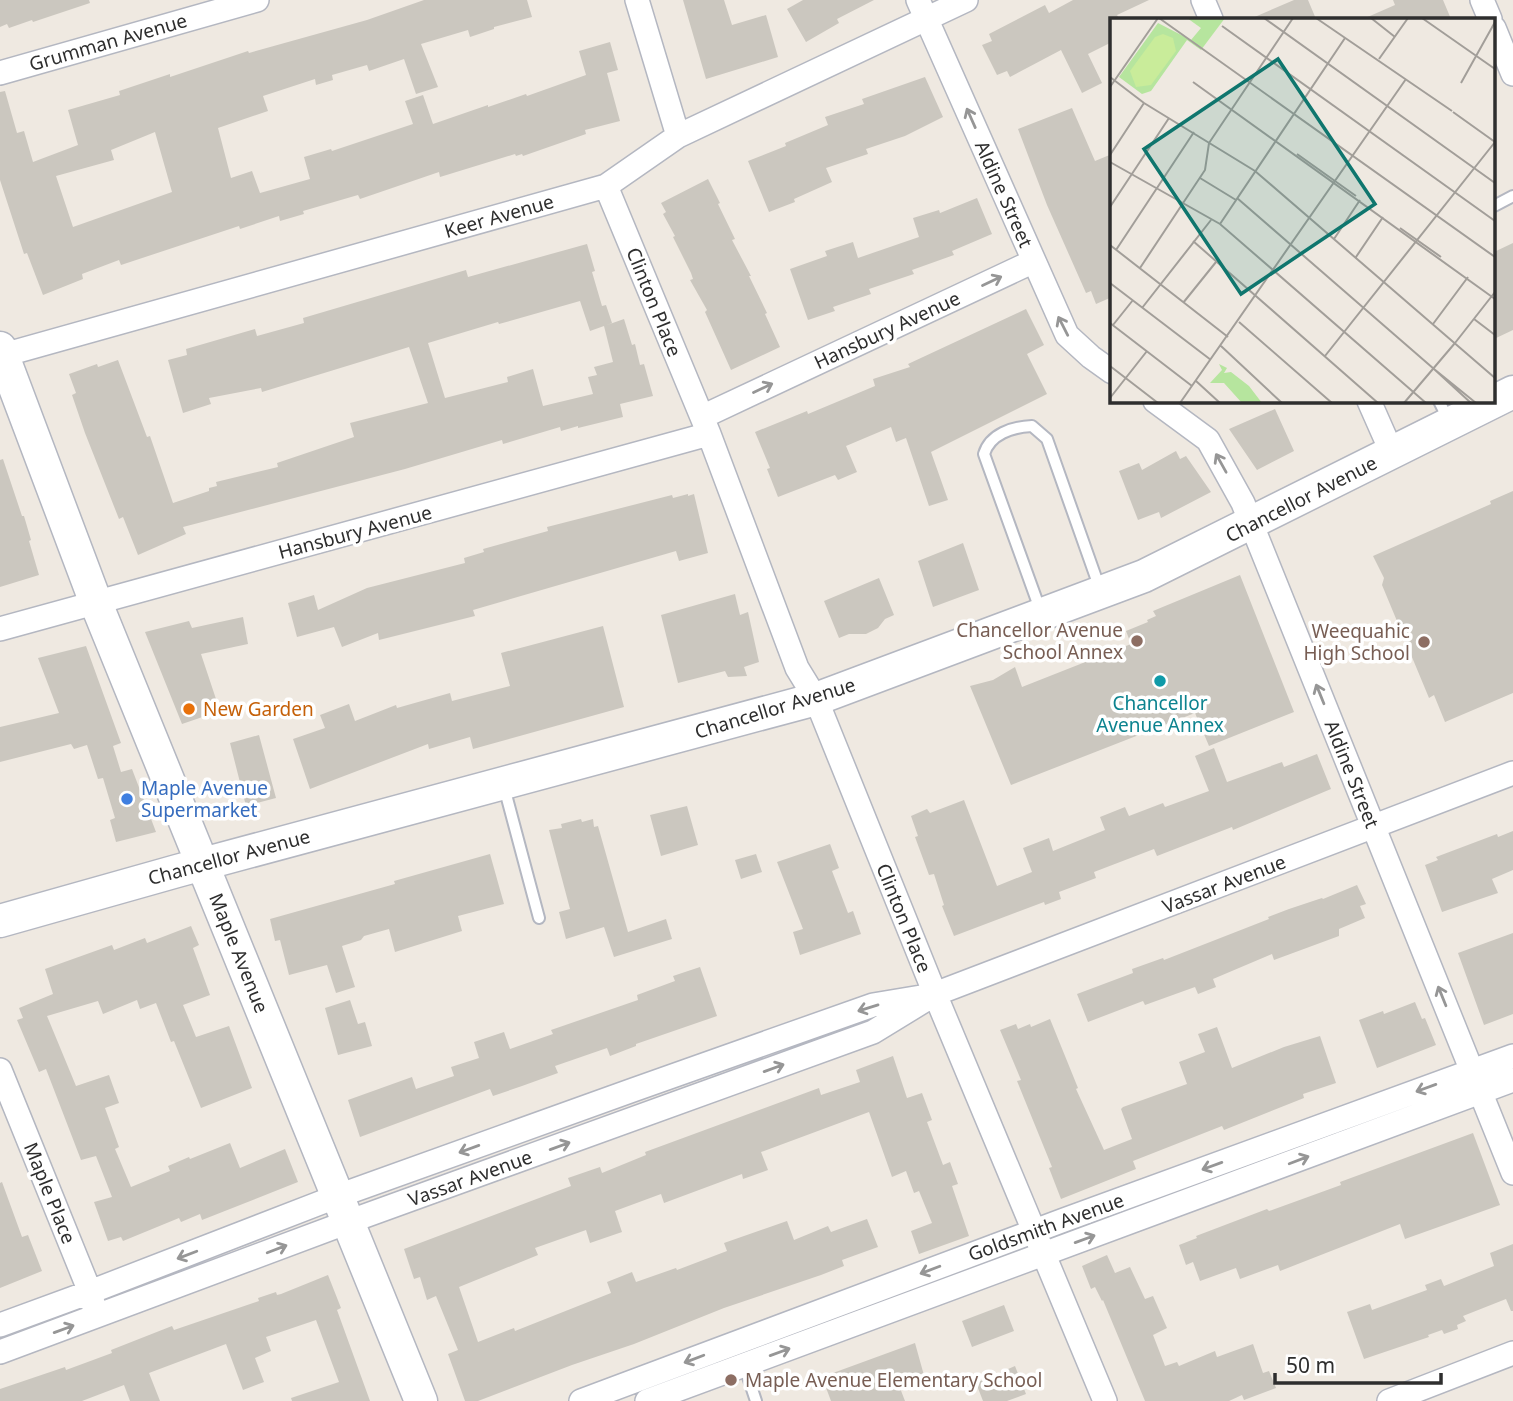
<svg xmlns="http://www.w3.org/2000/svg" width="1513" height="1401" font-family="'Noto Sans',sans-serif">
<rect width="100%" height="100%" fill="#efe9e1"/>
<!-- building -->
<path fill="#cbc7bf" fill-rule="evenodd" d="M0 0H89L90 3 33 22 32 20 9 28 7 24 0 27Z
M424 0H527L532 17 494 27V29L470 37 468 30 421 44 438 87 416 94 404 59 369 71 367 65 332 75 333 80 316 85 315 79 263 96 268 111 218 128 231 178 252 171 260 193 310 179 304 157 331 149 332 151 413 124 405 101 423 95 433 124 488 105V107L526 94 527 96 586 75 579 51 610 42 618 70 607 73 620 121 585 130 586 134 523 156 522 154 516 156 515 154 440 177 439 172 360 199 358 195 303 211 304 214 280 221 279 216 240 229 239 226 121 265 119 260 82 274 83 279 43 295 27 253 24 254 0 180V92L5 91 17 133 24 131 33 162 78 145 68 110 120 95 119 91 170 74V77L248 51 249 53 367 20ZM155 132 172 192 73 227 56 176 114 160 111 150Z
M683 0H724L732 25 766 15 778 57 706 79Z
M803 0H874L837 19 839 23 806 42 787 9Z
M1073 0H1149L1117 15 1119 18 1112 19V42L1088 54 1102 83 1082 93 1061 50 1010 77 1007 71 997 75 982 45 992 41 989 34 1045 5 1049 13Z
M1294 0H1308L1316 19H1250Z
M1393 0H1443L1451 19H1363L1395 5Z
M925 77 943 117 905 136 866 149 868 154 826 168 832 182 794 199 795 202 769 212 748 161 786 146 785 143 828 125 825 117 864 104 862 99Z
M1072 108 1095 161 1112 154V297L1096 304 1091 291 1086 293 1047 205 1018 129Z
M708 179 720 203 718 204 735 239 732 240 751 276H749L767 313 765 314 780 347 731 370 705 312 707 310 690 280 693 279 691 273 673 237 675 236 663 214 666 212 661 203Z
M977 198 992 234 952 251 954 255 912 270 914 274 869 289 871 294 833 307 835 311 808 320 790 269 827 256 825 251 853 242 858 258 919 237 913 218 939 210 940 213Z
M1513 243V330L1494 339V252Z
M587 244 595 271 592 272 602 306 606 305 612 323 607 325 624 319 632 345 635 344 640 365 644 364 653 396 620 404 623 417 578 428V426L561 431 560 427 503 444 502 440 405 469 183 527 186 534 138 555 123 517 119 519 85 433 72 395 76 393 69 374 97 364 98 367 118 360 147 437 150 436 173 503 209 491V488L217 486 216 482 278 467 277 463 354 437 350 423 428 403 409 347 262 392 261 388 209 398 211 404 183 413 168 360 187 355 186 349 255 329 257 336 304 323 303 318 466 270 468 277ZM580 301 590 331 604 326 613 362 594 367 597 375 588 377 593 394 543 406 533 369 507 377 508 382 445 398 428 343 498 322 499 324Z
M1026 309 1044 345 1027 354 1047 394 931 452 948 500 929 506 906 438 896 442 891 427 846 446 857 472 838 480 835 475 778 497 767 469 770 468 755 432 807 411 808 414 875 386 873 379 910 367 908 364Z
M1275 409 1294 451 1257 470 1229 429Z
M1176 451 1180 459 1186 456 1211 492 1161 518 1159 512 1138 520 1119 471 1139 463 1142 470Z
M3 459 22 516H24L31 540 29 541 39 575 0 587V460Z
M1513 491V693L1445 722 1434 695 1429 698 1382 585 1384 578 1373 556 1491 504 1490 501Z
M688 494V496L694 494 708 553 679 561 676 551 473 610 475 616 379 640 378 633 342 647 334 627 297 637 288 603 314 595 318 610 367 588 465 563 464 558 484 552 483 549 548 531 547 527 672 495 673 498Z
M963 543 979 590 933 607 918 561Z
M1240 575 1294 712 1209 746 1195 713 1011 785 970 686 993 680 1015 667 1022 687 1131 644 1126 631 1148 622 1147 620 1156 616 1153 611Z
M879 578 894 615 885 619 878 628 866 634H849L839 638 824 601Z
M735 594 740 615 748 612 759 662 744 667 747 676 728 677 725 671 678 683 661 615Z
M243 617 248 644 201 654 220 711 182 724 145 632 189 621 192 628Z
M603 626 624 707 473 749 470 737 429 749 428 744 310 789 293 739 325 728 320 715 349 704 355 721 396 705 397 708 450 693 452 701 510 686 501 653Z
M86 646 121 743 113 746 121 772 132 769 156 832 116 842 110 820 115 818 103 778 98 779 87 745 74 749 71 744 0 762V727L59 713 38 658Z
M259 735 276 798 246 806 230 743Z
M1214 748 1227 782 1282 762 1284 767 1317 754 1331 789 1233 830 1232 827 1157 856 1154 849 1094 872 1096 878 1059 892 1061 899 1045 905 1044 902 954 936 942 906 944 905 934 874 929 875 915 837 918 836 911 816 927 809 930 813 964 800 997 886 1032 872 1023 848 1049 838 1053 851 1105 830 1100 817 1125 807 1129 816 1163 803 1165 807 1209 791 1195 756Z
M687 806 698 845 661 856 650 815Z
M581 819 582 822 593 819 594 827 598 826 628 932 666 919 672 939 614 957 604 927 566 939 559 912 570 909 549 830 562 828 561 824Z
M1513 831V870L1492 879 1498 893 1442 912 1425 865 1438 860 1436 857 1497 834 1498 837Z
M830 844 839 868 832 871 848 913 853 911 861 934 800 955 793 932 803 929 777 862Z
M490 854 504 904 458 916 462 931 395 952 389 929 364 936 361 940 342 946 355 987 336 993 327 965 289 975 280 940 275 941 270 919 395 884 394 881Z
M756 854 762 872 741 879 735 860Z
M1357 885 1366 904 1360 906 1365 918 1339 929V936L1274 960 1272 954 1213 979 1216 987 1198 994 1195 987 1145 1005 1143 1001 1088 1022 1077 994 1133 973 1132 969 1163 958 1164 960 1269 919 1268 917 1289 909 1322 898 1323 899Z
M191 926 199 945 193 948 210 995 183 1005 196 1037 229 1026 252 1088 201 1108 174 1041 171 1042 156 1003 140 1009 137 1000 103 1014 98 1001 47 1016 76 1086 109 1075 119 1103 105 1108 119 1147 115 1149 131 1187 170 1171 168 1166 189 1157 190 1159 230 1143 240 1168 285 1149 298 1182 202 1220 200 1214 181 1222 179 1218 123 1241 121 1237 108 1241 94 1202 112 1197 96 1156 81 1160 46 1069 39 1072 17 1020 23 1018 19 1008 53 994 45 969 112 945 114 950 145 938 147 943Z
M1513 933V1014L1484 1025 1458 953Z
M700 967 717 1016 636 1044V1046L610 1056 607 1048 555 1066 558 1073 522 1086 493 1096 490 1089 360 1137 348 1100 412 1077 416 1089 454 1076 451 1067 479 1058 474 1042 504 1032 510 1049 553 1034 551 1030 638 1000 637 995 675 981 673 976Z
M350 1000 358 1024 365 1022 372 1046 338 1055 325 1008Z
M1415 1002 1422 1019 1425 1018 1436 1045 1377 1068 1359 1020 1383 1011 1384 1014Z
M1050 1019 1078 1088 1076 1089 1104 1150 1132 1139 1121 1109 1123 1107 1187 1084 1179 1062 1205 1052 1198 1034 1217 1027 1232 1068 1284 1047 1320 1036 1336 1083 1303 1094 1304 1098 1224 1130 1222 1126 1133 1161 1136 1169 1061 1199 1049 1168 1052 1167 1017 1081 1021 1080 1000 1030 1016 1024 1018 1029 1030 1024 1031 1027Z
M893 1056 907 1098 922 1093 932 1120 927 1122 943 1165 950 1162 958 1184 952 1186 969 1236 919 1254 911 1231 932 1223 919 1191 914 1193 906 1171 892 1177 869 1112 761 1152 768 1170 743 1179 742 1174 664 1203 661 1194 615 1211 622 1232 590 1243 586 1230 535 1248 538 1255 459 1287 478 1342 514 1328 515 1331 611 1293 607 1282 632 1272 636 1282 676 1268 677 1270 727 1251 724 1243 787 1221 794 1240 828 1226 831 1232 867 1219 878 1247 842 1260 844 1266 821 1275 724 1308 634 1344 572 1365 478 1401H465L448 1354 458 1350 436 1296 427 1300 420 1277 414 1279 404 1249 571 1186 568 1178 600 1167 602 1173 646 1155 645 1152 819 1088 821 1095 860 1082 856 1070Z
M1473 1133 1500 1205 1405 1239 1400 1224 1280 1271 1278 1265 1240 1279 1236 1268 1200 1281 1193 1262 1186 1265 1179 1245 1197 1238 1196 1236 1267 1209 1269 1211 1341 1185 1340 1182Z
M2 1182 22 1237 28 1235 42 1271 0 1288V1183Z
M1513 1244V1311H1511L1506 1299 1463 1316 1466 1321 1457 1325 1458 1329 1444 1334 1442 1330 1428 1335 1429 1337 1364 1359 1347 1312 1370 1304 1372 1310 1427 1290 1425 1285 1441 1279 1444 1286 1494 1266 1490 1253Z
M1107 1255 1115 1273 1130 1267 1145 1299 1153 1296 1167 1328 1153 1335 1165 1366 1177 1362 1179 1366 1215 1351 1217 1357 1253 1344 1263 1373 1269 1371 1276 1388 1244 1400 1242 1395 1229 1401H1145L1103 1300 1102 1301 1095 1287 1091 1289 1082 1266Z
M328 1275 341 1308 337 1310 370 1401H292L291 1398 339 1382 316 1320 266 1337 271 1351 255 1358 264 1382 243 1390 226 1344 149 1373 160 1401H130L124 1385 82 1401H0V1389L65 1367 66 1370 112 1353 111 1350 172 1326 174 1330 259 1301 258 1298 276 1292 277 1295 281 1294Z
M1004 1305 1014 1331 972 1347 962 1321Z
M915 1343 925 1379 900 1388 905 1401H831L822 1377Z
M1015 1366 1026 1394 1007 1401H983L976 1383Z"/>
<g fill="none" stroke-linecap="round" stroke-linejoin="round">
<defs>
<path id="lane" d="M1494 206 1513 196
M1439 401 1449 421
M1041 612 984 454C990 434 1012 427 1032 426L1047 439 1100 589
M504 787 539 918
M743 1362 756 1401"/>
<path id="street" d="M637 0 678 136
M918 0 1067 335 1091 357 1112 372
M1203 0 1211 19
M1482 0 1490 19
M1494 28 1513 74
M0 73 257 0
M606 186 709 434 797 668 816 699 935 994 1105 1401
M0 356 606 186 678 136 966 0
M1155 401 1208 440 1243 503 1513 1173
M1369 401 1392 453
M702 417 1034 261
M0 629 709 434
M0 1070 90 1292 94 1307
M0 1325 90 1292 338 1196 633 1090 873 1005 921 997
M0 1352 348 1222 873 1032 935 994 1513 773
M581 1401 1064 1220 1513 1056
M647 1401 1513 1080
M1389 1401 1513 1353"/>
<path id="secondary" d="M0 348 96 603 421 1401
M0 921 177 871 816 699 1144 576 1513 392"/>
</defs>
<!-- lane casing -->
<use href="#lane" stroke="#b4b7c1" stroke-width="14"/>
<!-- street casing -->
<use href="#street" stroke="#b4b7c1" stroke-width="26"/>
<!-- secondary casing -->
<use href="#secondary" stroke="#b4b7c1" stroke-width="35"/>
<!-- lane -->
<use href="#lane" stroke="#fff" stroke-width="10"/>
<!-- street -->
<use href="#street" stroke="#fff" stroke-width="23"/>
<!-- secondary -->
<use href="#secondary" stroke="#fff" stroke-width="32"/>
</g>
<!-- one-way arrows -->
<defs><path id="oneway-shaft" d="M-6 0H5M1.5-3L5.5 0L1.5 3" fill="none" stroke-width="1.6" stroke-linecap="round" stroke-linejoin="round" transform="scale(1.75)"/></defs>
<g stroke="#969696">
<use href="#oneway-shaft" transform="translate(971 118) rotate(-114)"/>
<use href="#oneway-shaft" transform="translate(992 281) rotate(-25)"/>
<use href="#oneway-shaft" transform="translate(1063 326) rotate(-117)"/>
<use href="#oneway-shaft" transform="translate(763 388) rotate(-25)"/>
<use href="#oneway-shaft" transform="translate(1221 463) rotate(-119)"/>
<use href="#oneway-shaft" transform="translate(1320 694) rotate(-112)"/>
<use href="#oneway-shaft" transform="translate(1442 996) rotate(-112)"/>
<use href="#oneway-shaft" transform="translate(868 1008) rotate(163)"/>
<use href="#oneway-shaft" transform="translate(774 1068) rotate(-20)"/>
<use href="#oneway-shaft" transform="translate(1426 1088) rotate(160)"/>
<use href="#oneway-shaft" transform="translate(560 1146) rotate(-20)"/>
<use href="#oneway-shaft" transform="translate(469 1149) rotate(160)"/>
<use href="#oneway-shaft" transform="translate(1299 1160) rotate(-21)"/>
<use href="#oneway-shaft" transform="translate(1212 1166) rotate(160)"/>
<use href="#oneway-shaft" transform="translate(1085 1239) rotate(-20)"/>
<use href="#oneway-shaft" transform="translate(277 1249) rotate(-21)"/>
<use href="#oneway-shaft" transform="translate(187 1255) rotate(159)"/>
<use href="#oneway-shaft" transform="translate(930 1270) rotate(159)"/>
<use href="#oneway-shaft" transform="translate(64 1329) rotate(-20)"/>
<use href="#oneway-shaft" transform="translate(780 1352) rotate(-20)"/>
<use href="#oneway-shaft" transform="translate(694 1359) rotate(159)"/>
</g>
<!-- markers -->
<g fill="#8d6e63" stroke="#fff" stroke-width="2.5">
<circle cx="1137" cy="641" r="7"/>
<circle cx="1424" cy="642" r="7"/>
<circle cx="731" cy="1380" r="7"/>
</g>
<circle fill="#0f9aa8" stroke="#fff" stroke-width="2.5" cx="1160" cy="681" r="7"/>
<circle fill="#e8710a" stroke="#fff" stroke-width="2.5" cx="189" cy="709" r="7"/>
<circle fill="#3f7fe0" stroke="#fff" stroke-width="2.5" cx="127" cy="799" r="7"/>
<g text-anchor="middle" stroke-width="7" stroke-linejoin="round" paint-order="stroke">
<!-- street labels -->
<g font-size="19" fill="#2e2e2e" stroke="#fff">
<text transform="translate(108 42) rotate(-16)" y="7">Grumman Avenue</text>
<text transform="translate(1004 194) rotate(66)" y="7">Aldine Street</text>
<text transform="translate(499 216) rotate(-16)" y="7">Keer Avenue</text>
<text transform="translate(654 302) rotate(68)" y="7">Clinton Place</text>
<text transform="translate(887 330) rotate(-25)" y="7">Hansbury Avenue</text>
<text transform="translate(1301 499) rotate(-27)" y="7">Chancellor Avenue</text>
<text transform="translate(355 532) rotate(-15)" y="7">Hansbury Avenue</text>
<text transform="translate(775 708) rotate(-17)" y="7">Chancellor Avenue</text>
<text transform="translate(1352 774) rotate(68)" y="7">Aldine Street</text>
<text transform="translate(229 857) rotate(-15)" y="7">Chancellor Avenue</text>
<text transform="translate(1224 884) rotate(-21)" y="7">Vassar Avenue</text>
<text transform="translate(904 918) rotate(68)" y="7">Clinton Place</text>
<text transform="translate(239 953) rotate(68)" y="7">Maple Avenue</text>
<text transform="translate(470 1178) rotate(-20)" y="7">Vassar Avenue</text>
<text transform="translate(50 1193) rotate(68)" y="7">Maple Place</text>
<text transform="translate(1046 1227) rotate(-20)" y="7">Goldsmith Avenue</text>
</g>
<!-- education labels -->
<g font-size="19" fill="#785e54" stroke="#fff" text-anchor="end">
<text x="1123" y="637">Chancellor Avenue<tspan x="1123" dy="22">School Annex</tspan></text>
<text x="1410" y="638">Weequahic<tspan x="1410" dy="22">High School</tspan></text>
<text x="745" y="1387" text-anchor="start">Maple Avenue Elementary School</text>
</g>
<!-- culture labels -->
<g font-size="19" fill="#0d838f" stroke="#fff">
<text x="1160" y="710">Chancellor<tspan x="1160" dy="22">Avenue Annex</tspan></text>
</g>
<!-- food labels -->
<g font-size="19" fill="#c56008" stroke="#fff" text-anchor="start">
<text x="203" y="716">New Garden</text>
</g>
<!-- shop labels -->
<g font-size="19" fill="#366cbe" stroke="#fff" text-anchor="start">
<text x="141" y="795">Maple Avenue<tspan x="141" dy="22">Supermarket</tspan></text>
</g>
</g>
<!-- overview -->
<g transform="translate(1110 18)">
<rect width="385" height="385" fill="#efe9e1"/>
<path d="M109 346 117 350 114 355 121 354 139 368 152 385H132L114 365H100L112 352Z" fill="#b6e59e"/>
<path d="M77 0H115L91 32 77 22 41 73 32 76 9 59 48 5 81 22 91 10Z" fill="#b6e59e"/>
<path d="M53 16 63 20 66 33 41 67 26 69 20 53 45 19Z" fill="#c9ec9a"/>
<path fill="none" stroke="#a29e99" stroke-width="2" d="M49 0 385 239M154 0 385 165M206 0 342 93M261 0 285 19M312 0 385 51M112 8 385 203M269 41 298 0M0 59 34 85 145 153 385 360M83 64 385 281M351 65 385 4M0 69 48 0M343 94 385 124M187 136 246 178M0 137 34 85M0 144 110 206 316 385M90 160 126 182M127 180 324 351M0 189 59 100M110 206 235 20M290 210 331 239M224 221 250 182M83 223 268 385M0 227 118 319M6 232 84 114M246 239 273 199M30 250 95 152 99 125 183 0M0 265 101 342M73 285 106 244M32 290 101 202M364 301 385 317M129 304 222 385M0 305 82 368M323 306 358 259M3 307 23 282M345 325 385 274M111 328 172 385M215 338 385 124M0 348 48 385M86 363 110 385M0 380 37 333M70 385 296 61M294 385 345 325M361 385 324 351 366 385"/>
<path fill="#0f766e" fill-opacity="0.15" stroke="#0f766e" stroke-width="3.5" d="M168 41 265 186 131 276 34 131Z"/>
<rect width="385" height="385" fill="none" stroke="#2e2e2e" stroke-width="3.5"/>
</g>
<!-- scale -->
<path d="M1275 1373v10h166v-10" fill="none" stroke="#2e2e2e" stroke-width="3.5"/>
<text x="1286" y="1373" font-size="21" fill="#2e2e2e" stroke="#ffffff" stroke-width="5" paint-order="stroke">50 m</text>
</svg>
